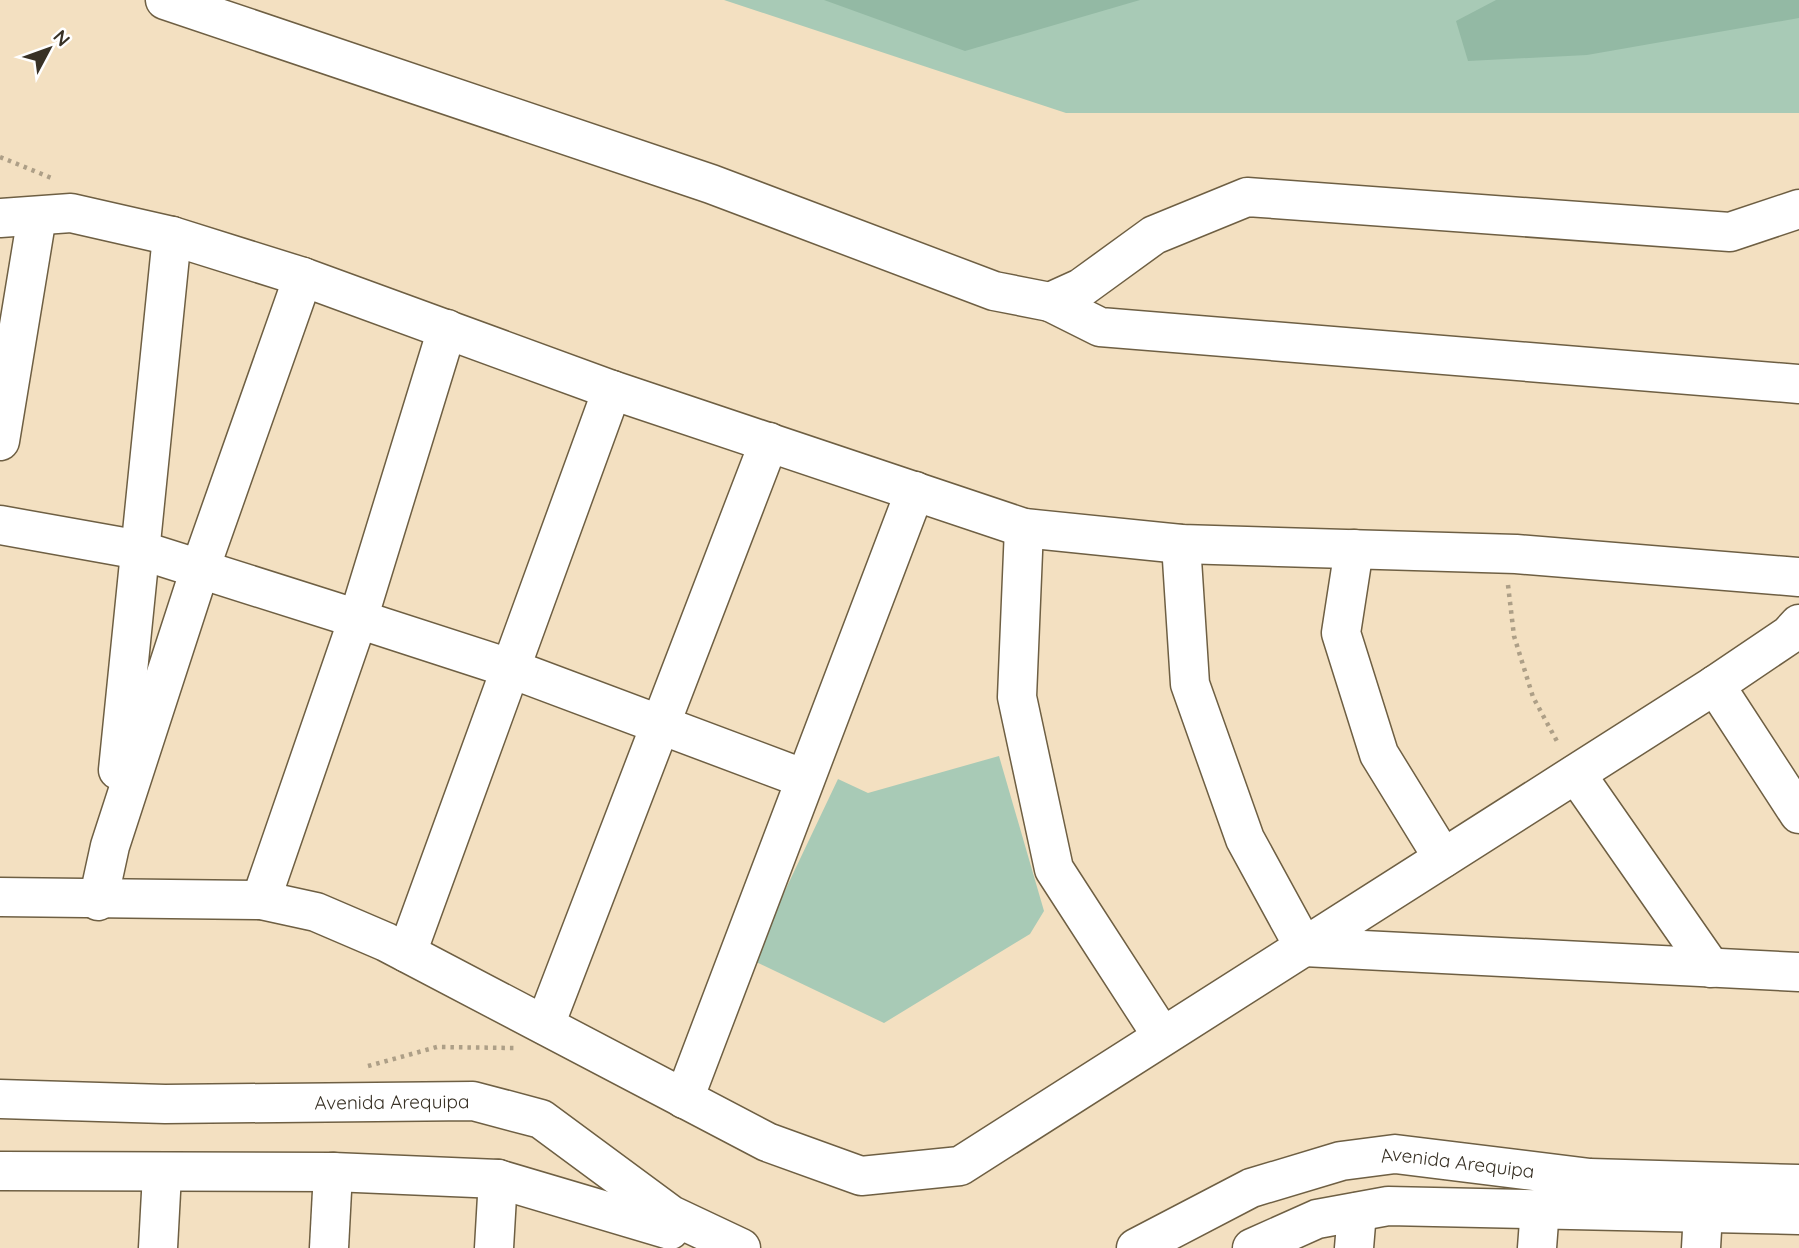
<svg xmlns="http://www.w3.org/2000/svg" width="1799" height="1248" font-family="Quicksand,sans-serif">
<rect width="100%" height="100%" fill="#f3e0c1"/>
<!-- green -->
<path fill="#a8cab6" d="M724 0H1799V113H1066Z
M999 756 1044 911 1030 934 884 1023 752 960 838 779 868 793Z"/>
<!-- forest -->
<path fill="#93b9a4" d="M824 0H1140L965 51Z
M1496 0H1799V18L1587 55 1468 61 1456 21Z"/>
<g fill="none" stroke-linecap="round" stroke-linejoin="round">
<defs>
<g id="minor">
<path d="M165 0 711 184 994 291 1050 302 1081 288 1154 235 1247 197 1730 232 1799 209"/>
<path d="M0 218 71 213 172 236 303 277 612 390 1024 528 1181 544 1516 554 1799 577"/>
<path d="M1050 302 1100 327 1799 384"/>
<path d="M0 441 37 216"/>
<path d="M0 525 140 550 358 619 509 668 805 779"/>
<path d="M1024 528 1017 697 1054 869 1162 1036"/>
<path d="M1181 544 1190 684 1245 839 1304 947 1799 972"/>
<path d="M1354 549 1341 633 1379 754 1443 858"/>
<path d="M1715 685 1799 814"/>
<path d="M118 770 172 236"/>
<path d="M1576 774 1711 968"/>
<path d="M0 897 261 900 316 912 386 942 767 1142 861 1176 960 1166 1715 685 1789 635 1799 624"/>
<path d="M261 900 358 619 447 329"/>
<path d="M98 901 110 846 200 569 303 277"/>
<path d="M407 953 612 390"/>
<path d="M545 1025 769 442"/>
<path id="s1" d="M0 1099 165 1104 473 1101 541 1119 671 1215 741 1248"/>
<path d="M684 1099 915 491"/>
<path d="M0 1171 333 1172 498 1179 670 1230"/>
<path d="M158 1248 162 1174"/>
<path d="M329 1248 333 1172"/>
<path d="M494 1248 498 1179"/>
<path id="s2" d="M1136 1248 1251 1188 1341 1161 1395 1154 1590 1178 1799 1184"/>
<path d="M1252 1248 1317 1219 1388 1206 1799 1215"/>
<path d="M1354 1248 1357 1212"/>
<path d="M1537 1248 1540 1208"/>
<path d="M1701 1248 1703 1213"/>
</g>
</defs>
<!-- minor casing -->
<use href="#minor" stroke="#6e5f43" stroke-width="41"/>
<!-- path -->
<path stroke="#ad9f87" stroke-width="4.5" stroke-dasharray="3.5 5" stroke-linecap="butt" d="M0 157 54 179
M1508 585 1514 636 1533 697 1559 745
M368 1066 437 1047 514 1048"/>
<!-- minor -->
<use href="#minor" stroke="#fff" stroke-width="38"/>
</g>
<g text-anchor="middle" stroke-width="6" stroke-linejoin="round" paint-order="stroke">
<!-- street labels -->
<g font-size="19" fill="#383125" stroke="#fff">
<text dy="7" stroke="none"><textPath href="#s1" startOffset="392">Avenida Arequipa</textPath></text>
<text dy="7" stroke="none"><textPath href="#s2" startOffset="341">Avenida Arequipa</textPath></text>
</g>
</g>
<!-- north arrow -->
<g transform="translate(49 49) rotate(49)" stroke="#ffffff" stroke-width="5" paint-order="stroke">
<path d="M0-5L12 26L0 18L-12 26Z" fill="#383125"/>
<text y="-10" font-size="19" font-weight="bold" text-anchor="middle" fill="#383125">N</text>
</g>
</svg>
